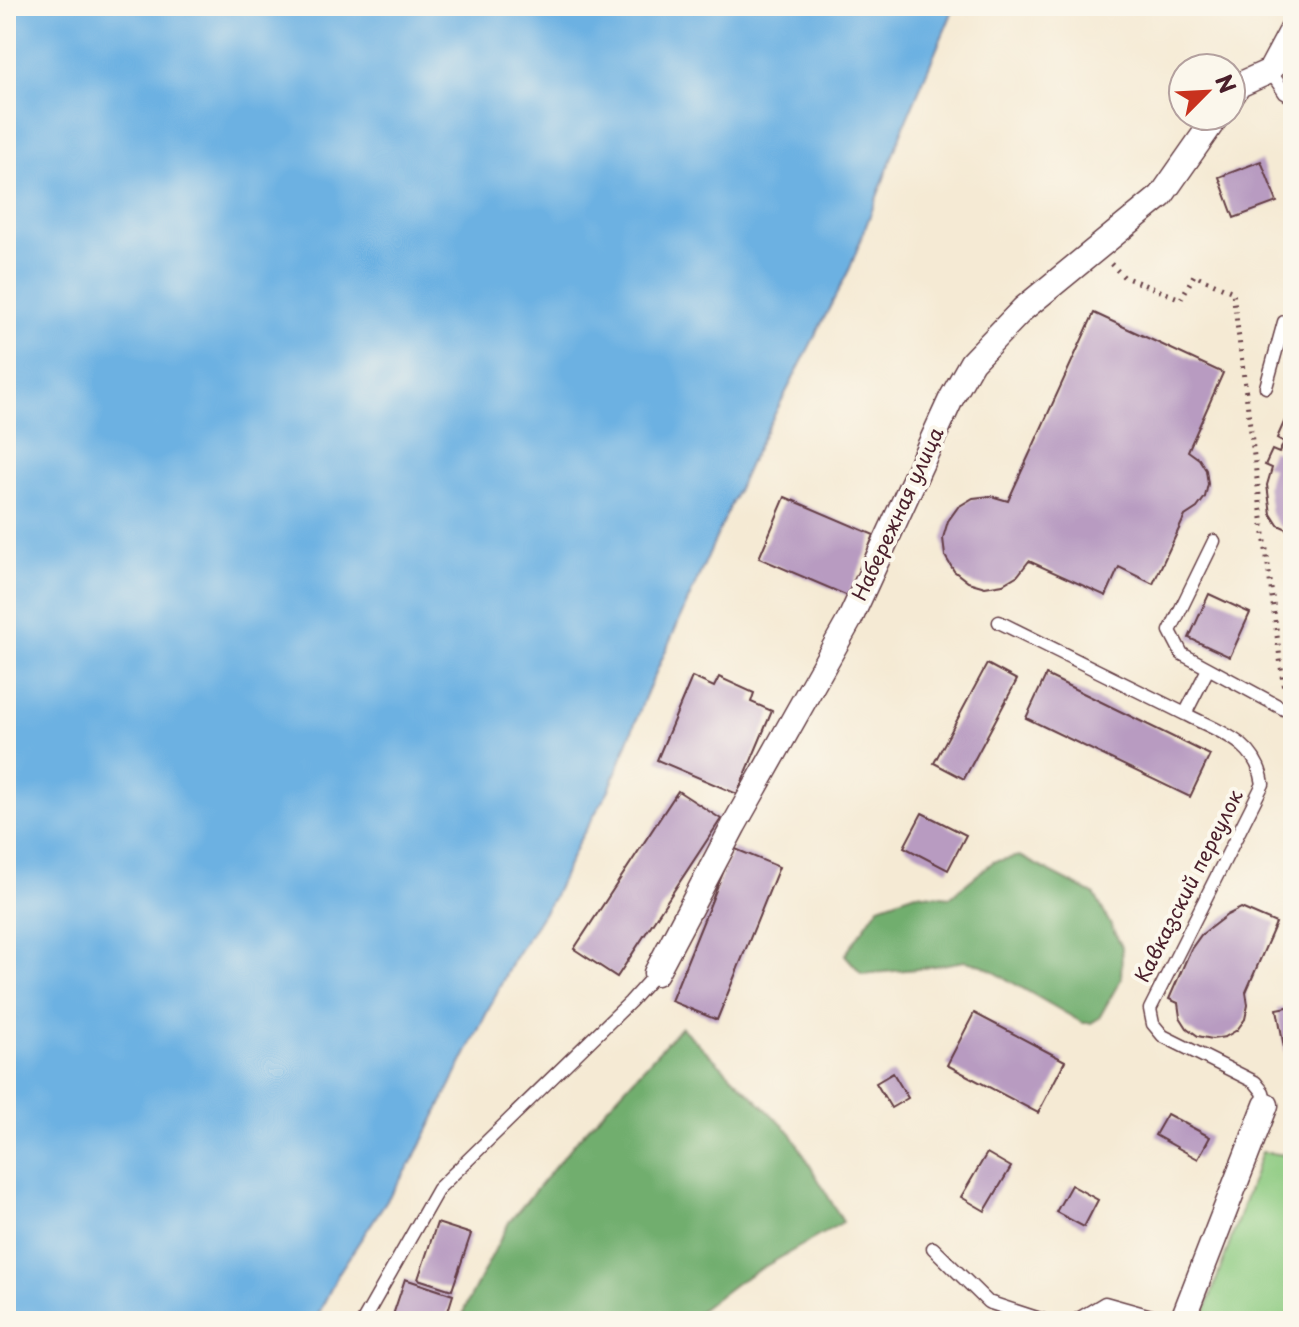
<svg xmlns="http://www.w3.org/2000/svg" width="1299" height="1327" font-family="'Playpen Sans',sans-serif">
<rect width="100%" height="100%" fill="#fbf7ec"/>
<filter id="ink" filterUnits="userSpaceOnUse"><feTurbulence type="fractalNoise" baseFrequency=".0125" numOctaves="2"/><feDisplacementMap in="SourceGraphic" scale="16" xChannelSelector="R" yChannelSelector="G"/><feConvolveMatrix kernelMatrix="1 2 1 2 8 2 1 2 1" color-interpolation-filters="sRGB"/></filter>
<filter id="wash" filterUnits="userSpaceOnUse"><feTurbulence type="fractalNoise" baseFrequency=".006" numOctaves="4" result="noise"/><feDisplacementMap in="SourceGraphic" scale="32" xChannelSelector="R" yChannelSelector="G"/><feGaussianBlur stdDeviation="1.8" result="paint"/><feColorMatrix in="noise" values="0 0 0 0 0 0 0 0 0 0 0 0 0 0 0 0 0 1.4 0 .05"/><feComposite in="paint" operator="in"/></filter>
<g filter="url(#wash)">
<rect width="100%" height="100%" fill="#f5ead4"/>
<!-- green -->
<path fill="#8cca80" stroke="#6b7456" stroke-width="2" d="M1262 1152 1293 1156V1321H1202Z"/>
<!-- forest -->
<path fill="#71ae6e" stroke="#5e664c" stroke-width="2" d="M1019 856 1095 895 1122 947 1121 979 1099 1018 1091 1023H1083L982 965 965 961 917 969 862 974 845 955 879 906 916 893 950 897 993 862Z
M681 1027 791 1133 843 1222 736 1283 686 1321H461L465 1308 509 1222 579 1138Z"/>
<!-- water -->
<path fill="#6cb1e2" stroke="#5b6886" stroke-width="2" d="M6 6H955L905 123 850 268 749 464 645 697 610 788 578 843 553 898 512 962 414 1159 338 1274 315 1321H6Z"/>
<g id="blocks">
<!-- building -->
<path fill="#b89bc1" d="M1261 161 1277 202 1234 218 1219 177Z
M1094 313 1223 373 1188 451 1199 459 1206 470 1208 484 1205 497 1197 508 1185 516 1153 584 1119 567 1106 596 1029 561 1018 575 1003 584 985 587 968 582 954 571 945 556 943 538 948 521 958 507 973 498 991 496 1008 501Z
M1293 402V530H1289L1278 525 1271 514 1267 485 1272 468 1265 465 1272 450 1279 453 1284 442 1277 438Z
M785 497 874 535 848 596 759 558Z
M1209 594 1250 613 1230 657 1189 638Z
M987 664 1017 680 964 779 934 763Z
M1046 675 1210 755 1190 797 1026 718Z
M692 677 714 687 719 677 754 693 751 702 772 711 737 794 657 760Z
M678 791 721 819 617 977 574 949Z
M922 813 966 835 948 870 904 847Z
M733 848 779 867 717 1020 671 1001Z
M1241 908 1276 923 1246 992 1248 1005 1245 1019 1237 1030 1225 1037 1212 1039 1198 1036 1187 1028 1180 1017 1178 1003 1169 999 1191 949 1201 935 1227 915Z
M1293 1006V1057L1286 1058 1277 1009Z
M974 1013 1065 1061 1038 1113 947 1065Z
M893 1073 908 1098 891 1108 876 1083Z
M1167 1114 1210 1137 1198 1159 1155 1135Z
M987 1153 1011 1167 985 1211 961 1197Z
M1071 1185 1098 1200 1084 1227 1056 1212Z
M437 1223 471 1234 452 1290 418 1279Z
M405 1279 453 1295 445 1321H391Z"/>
</g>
</g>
<g filter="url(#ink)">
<use href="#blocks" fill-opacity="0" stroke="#643d44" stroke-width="2"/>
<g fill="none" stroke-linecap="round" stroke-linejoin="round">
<defs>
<path id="service" d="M1270 71 1285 93 1293 98
M1266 387 1284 322 1293 320
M1214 541 1170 631 1182 654 1293 714
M999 622 1185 714
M1208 669 1185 714C1219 732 1257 741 1263 784L1150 1009 1153 1024 1163 1036 1255 1082 1263 1092 1266 1105
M933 1248 988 1302 1046 1321
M363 1321 438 1189 630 1002 656 973
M1075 1321 1105 1303 1169 1321"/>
<path id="minor" d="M1231 97 1239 85 1270 71 1293 28
M656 973 734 825 850 619 951 399 972 362 1023 309 1161 196 1217 116
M1182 1321 1266 1105"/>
</defs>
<!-- service casing -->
<use href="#service" stroke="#643d44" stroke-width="15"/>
<!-- minor casing -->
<use href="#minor" stroke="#643d44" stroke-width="27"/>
<!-- path -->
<path stroke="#643d44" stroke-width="5" stroke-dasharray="2 6" stroke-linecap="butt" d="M1111 264 1124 277 1181 299 1194 275 1233 292 1284 690
M1289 728 1293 758"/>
<!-- service -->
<use href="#service" stroke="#fff" stroke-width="12"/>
<!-- minor -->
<use href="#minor" stroke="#fff" stroke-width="24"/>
</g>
</g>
<g text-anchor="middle" stroke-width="8" stroke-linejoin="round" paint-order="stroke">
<!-- street labels -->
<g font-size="20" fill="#4a1f2b" stroke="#fbf7ec">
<text transform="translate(898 514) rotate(-65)" y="7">Набережная улица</text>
<text transform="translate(1189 886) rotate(-63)" y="7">Кавказский переулок</text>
</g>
</g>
<!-- margin -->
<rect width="1299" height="1327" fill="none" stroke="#fbf7ec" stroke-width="32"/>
<!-- north arrow -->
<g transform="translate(1207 92) rotate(66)"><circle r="38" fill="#fbf7ec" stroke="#b4a19f" stroke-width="2"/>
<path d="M0-6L14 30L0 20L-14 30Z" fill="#c8321e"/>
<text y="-12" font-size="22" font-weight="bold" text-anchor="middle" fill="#4a1f2b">N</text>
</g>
</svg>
